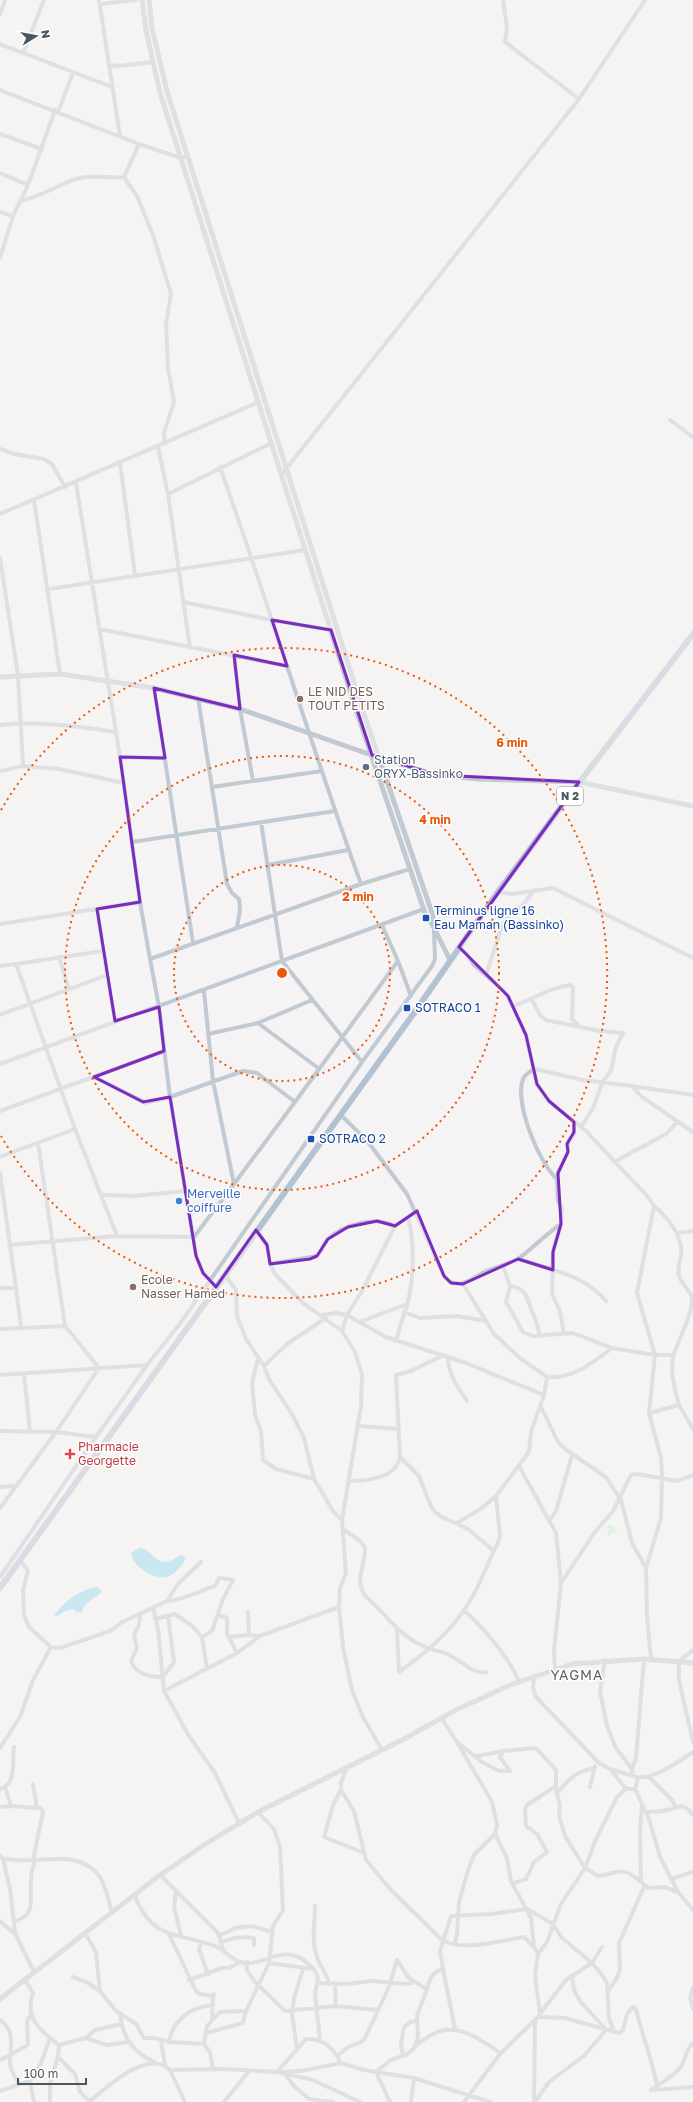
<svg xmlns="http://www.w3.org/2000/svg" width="693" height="2102" font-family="'Golos Text',sans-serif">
<rect width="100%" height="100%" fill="#f5f3f3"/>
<!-- green -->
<path fill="#c3f1d5" d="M609 1525 614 1526 615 1529 618 1530 614 1534 613 1532 609 1537 607 1536 609 1530 606 1526Z"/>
<!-- water -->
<path fill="#90daee" d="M140 1548C150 1549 155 1563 166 1562 170 1562 176 1557 181 1555L186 1558C175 1578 163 1583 143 1570 137 1566 132 1560 131 1553Z
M97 1587 102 1591C96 1599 84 1601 82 1612H77L73 1609 63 1612 58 1616 54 1615C65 1601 79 1590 97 1587Z"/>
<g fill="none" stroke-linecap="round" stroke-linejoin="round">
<!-- minor -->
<path stroke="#c1cad2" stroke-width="4" d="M99 0 120 136
M503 0 507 27 505 42 579 99
M100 4 136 0
M0 14 5 0
M0 44 112 87
M23 53 44 0
M109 65 119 66 153 62
M0 90 139 144 181 158 187 156
M58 112 73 73
M0 134 42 149
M0 173 28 185
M124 177 137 196 153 235 171 294 166 324 168 368 174 402 164 433 165 444
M20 201C40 197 52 188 70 181 87 174 106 178 124 177L139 144
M0 212 13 216
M0 258 13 216 28 185 55 110
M670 420 693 437
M158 447 168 494 190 648
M0 449 14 454 44 459 52 464 65 487
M120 463 135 575
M282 474 579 99 645 0
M76 483 120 757 140 902 150 959 361 884C311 746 269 605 220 467
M168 494 272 443
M34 500 60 674
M0 514 259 402
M0 558 18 675 23 766 59 769 124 783
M49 589 305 550
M183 602 272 620 331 630
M99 629 287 666
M234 655 240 709 253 781
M154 688 193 943
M198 698 227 884 232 893 239 899 240 910 237 927
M0 725C39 721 77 726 116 732
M120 757 165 758
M0 771 23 766
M212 787 322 771
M261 822 282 961 362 1062
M132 842 335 811
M268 865 348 850
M361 884 410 869
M498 892 512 894 553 888 693 958
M0 924 140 902
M459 947 467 954 474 965 503 990 508 996 526 1035 537 1084 549 1101 586 1131 648 1197 654 1206 637 1293 655 1355 649 1413 661 1458 662 1478 661 1518 646 1568 647 1616 651 1659
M59 957 69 989
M150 959 159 1007 170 1097 196 1256 203 1273 216 1287
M398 961 411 996
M16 964 103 951
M0 966 16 964 75 1129 0 1157
M107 975 115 1021
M486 975 502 926 509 916 523 905 534 890
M532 1000 540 1015 546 1020 600 1031 623 1033 616 1047 611 1071 603 1081 593 1108 581 1127
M513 1006C532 1000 550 987 571 985L573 988 572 1019 578 1025
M0 1015 107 975 97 909
M258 1023 318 1068
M208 1034 258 1023 312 1000
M0 1064 424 909
M94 1077 146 1103 170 1097 243 1071 257 1073 295 1102 398 961 382 925
M632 1086 693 1095
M0 1111 164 1051
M340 1114 368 1142 407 1194 444 1276C457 1293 472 1278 486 1271 497 1266 508 1265 518 1259 533 1248 546 1234 561 1224L562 1209 558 1201 557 1181 558 1173 568 1152V1142L574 1134V1122
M38 1143 65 1326
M614 1162 666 1134 677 1122
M0 1173 16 1288H0
M557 1179C539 1164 514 1102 523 1079 525 1074 530 1072 534 1069L583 1080 632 1086 642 1097 693 1132
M234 1184 295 1102
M101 1195 134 1196 185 1191
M654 1206C668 1218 683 1235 681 1255 680 1261 677 1269 679 1276 682 1285 693 1292 692 1302 690 1320 680 1336 674 1354 669 1371 675 1389 679 1405
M561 1224 553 1252 552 1294 560 1311 564 1334
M256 1230 267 1245 270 1264 275 1274 303 1303 342 1331 355 1352 362 1375 361 1406 342 1520 346 1573 340 1588 339 1607 343 1647 352 1690 363 1717 382 1750
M677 1233 693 1231
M117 1236 194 1237 234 1184 213 1081 204 991
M9 1245 117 1236 75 1129
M518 1259C549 1269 585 1275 606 1301
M270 1264 317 1256C322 1251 323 1245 327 1240 343 1224 375 1216 395 1226
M503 1266 510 1286 506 1302 523 1332 533 1336 573 1333 612 1348 655 1355H674
M225 1275 236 1290 237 1316 246 1339 264 1366 269 1379 293 1416 304 1438 314 1479
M510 1286C525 1287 527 1297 531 1309 535 1319 539 1325 539 1336
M16 1288 21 1327
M404 1312 420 1318 457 1316 486 1321
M323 1315 336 1313 347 1315 386 1337 466 1363 544 1395
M360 1322 407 1304
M0 1329 65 1326 99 1368
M342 1331 347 1315 362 1291 395 1226 417 1211
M396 1341C399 1329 403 1317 407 1305 414 1280 415 1243 408 1217
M448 1357C448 1375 458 1387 467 1401
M258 1359 252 1383 255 1415 261 1431 263 1460 276 1469 314 1479 333 1511 342 1520
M264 1366 287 1344 326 1318
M24 1374 30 1431
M0 1375 147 1365
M547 1377C571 1380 594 1362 612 1348
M541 1407 558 1442 565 1449 606 1477 621 1500 632 1543 646 1568
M649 1413 679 1405 693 1429
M358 1426 399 1429
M0 1431 56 1432 96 1437
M400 1457 419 1476 431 1506 435 1512 442 1517 468 1529 494 1551
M519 1466 556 1533 561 1583 554 1651 555 1669
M349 1481C367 1481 396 1479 400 1457L396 1375 411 1371 444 1355
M0 1487 15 1486
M0 1508 56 1432 99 1368
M549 1521 556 1511 572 1455
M457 1523 482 1508 496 1496 529 1452 531 1432 544 1395 547 1377 521 1359 494 1334 463 1284
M343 1529 360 1541 365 1548C366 1564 355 1577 363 1592 366 1599 372 1601 377 1607 393 1624 404 1638 425 1647 434 1651 443 1651 451 1656 461 1661 475 1675 486 1672
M20 1561 28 1570 23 1590 24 1615 29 1627 51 1647 60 1648 110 1631 122 1622 167 1601 178 1584 201 1562
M0 1577 96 1437 147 1365 179 1325 362 1062 432 966 435 959 434 930
M561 1583 595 1532 613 1511 631 1475 637 1474 677 1481 693 1475
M167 1601C185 1600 199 1591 215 1586L219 1578 233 1580 223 1599 212 1631 202 1637
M153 1608 158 1629 164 1691 189 1736 215 1773 239 1823
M464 1610C485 1630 507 1654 519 1681
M248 1612 249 1635
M140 1614 139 1625 134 1634 137 1648 131 1661C135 1674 151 1677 163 1677L174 1662 168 1616
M218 1615 227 1618V1633L237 1653
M155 1619 175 1614 191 1625 202 1637 207 1669
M397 1630 399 1672C427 1652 452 1631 470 1601 481 1583 487 1563 497 1545L500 1536 496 1496
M228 1637 249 1635 260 1636
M693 1650 679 1661V1680L693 1742
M605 1660 600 1691 607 1726 616 1748 632 1769 633 1776C649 1783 680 1761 693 1752
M534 1676 533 1688 536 1697 599 1763 610 1769 633 1776
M164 1691 237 1653 260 1636 339 1607
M442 1719 457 1742 482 1762 499 1771H510
M0 1748 20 1717 33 1680 51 1647
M503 1751 500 1757 510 1771
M477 1756 503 1751 536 1748 556 1770V1790L560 1805 559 1816 565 1836 585 1868 598 1876C619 1873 622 1865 641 1882
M347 1767 341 1783V1790L354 1811 366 1860 390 1889 441 1939C460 1953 503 1940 524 1937L534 1947
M610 1769 626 1789H635L638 1778
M632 1769 636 1758 644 1659
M649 1777 672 1800 675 1806
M33 1784 37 1808H41L43 1812 33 1860
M5 1787 11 1806
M590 1787 595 1766
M0 1789C17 1784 12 1761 14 1747
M635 1789 649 1819 660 1857 678 1892 693 1910
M341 1790 333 1805 324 1837 364 1853
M556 1794C568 1780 576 1771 595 1768
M642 1805 640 1831 641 1882 648 1888 664 1887 678 1892
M0 1807 11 1806 37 1808
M646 1812C651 1811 657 1812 662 1811 676 1810 681 1799 693 1815
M495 1834 507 1858 511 1881 531 1918 534 1947 538 1954
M0 1856 3 1859 10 1889 15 1933 34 1972
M3 1859C13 1860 24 1861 34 1860 57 1859 84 1854 100 1877 106 1887 109 1901 112 1913
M160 1875 218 1933 223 1949
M671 1879 693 1872
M512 1884 526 1879 534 1862 547 1852 537 1834 526 1826 525 1810 527 1805 556 1786
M176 1891 174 1907 181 1936
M135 1896C152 1940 176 1932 215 1946 224 1949 231 1959 240 1962 260 1969 281 1943 305 1961 310 1965 316 1970 318 1977L315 1994 320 2040
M315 1906C315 1924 311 1941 317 1957 320 1967 327 1973 329 1984
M0 1921 14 1933
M14 1922C38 1914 29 1898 31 1879 31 1873 33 1867 35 1860
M85 1933 96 1952 100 1991
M169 1934 195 1989 199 1994 213 1996
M219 1936 235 1928 252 1926 272 1932
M202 1942 199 1949 208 1974
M221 1942C233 1938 241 1936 254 1938V1945
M455 1943 457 1934 459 1902 468 1870 474 1855 495 1834 497 1825 492 1802 457 1742
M247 1962V1970L255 1982 285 2011 336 2006 377 2010
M269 1963 313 1969
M443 1969 455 2029
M73 1977 88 1983 100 1991 116 2011 136 2024 144 2038H155L169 2042 204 2044 210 2052 213 2069
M25 1980 33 1993C24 2017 40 2031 59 2045L86 2038 95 2030 122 2024
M189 1980 222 1968H229L240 1962
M318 1983 348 1984 371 1981 406 1984 415 1982 427 1989 417 2016 418 2038 414 2048 406 2055 391 2060 376 2072 390 2102
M335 1984 336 2006
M693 1988 690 1998 693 2009
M427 1989C429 1980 433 1971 443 1969L440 1951 451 1916 491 1914 527 1909 553 1924 562 1938 592 1963 602 1975 607 1983 609 2018 614 2032
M608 1991 616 1980 620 1969 619 1943 644 1887
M120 2013C122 2037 133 2053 155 2062
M540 2014 535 1975 538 1954 547 1942 561 1904 585 1868 596 1839 617 1797 626 1789
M539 2015 566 1980 592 1963 602 1947
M212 2019 213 1998 214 1994
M0 2020C16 2030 10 2048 10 2063 10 2071 15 2077 19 2083
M206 2033 243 2023 246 2011 269 1963 273 1926 283 1910 280 1847 274 1829 258 1812
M86 2038 107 2045 130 2042
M161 2041 165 2065
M169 2042C173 2019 191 2007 213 2005
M204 2044 207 2026 220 2012 246 2011
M415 2046C438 2028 451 2024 477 2038 485 2043 494 2047 500 2054
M297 2048 292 2014 294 1998 303 1969
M337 2056 348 2047 361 2042 365 2038 389 1987 397 1960 408 1977 415 1982
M403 2056 401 2044 404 2027 410 2022 417 2021
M58 2057 75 2074 80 2092 90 2102
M0 2060 28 2045 27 2022 30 2016
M341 2063C333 2048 324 2038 306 2039L277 2072 313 2080 360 2102
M170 2070 185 2102
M285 2074 294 2086 309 2099 333 2102
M651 2090C660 2083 673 2077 680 2068 686 2060 685 2050 693 2043
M652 2090 693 2087
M0 2091 30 2081
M34 2102 30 2081 41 2063 50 2038
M50 2102V2084L58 2056 59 2045
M89 2102C107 2087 148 2048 170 2070L224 2069 277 2072 301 2071 341 2063 364 2070 414 2078 490 2102
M224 2102 249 2071
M411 2102 414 2078
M464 2102 500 2054 538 2017 565 2018 619 2033 623 2030 627 2014 633 2007 636 2009C642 2035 652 2059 657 2086
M534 2102 535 2020
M535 2102 549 2082 585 2055 606 2030 580 2001 574 1990 572 1975"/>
<!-- tertiary -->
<path stroke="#c1cad2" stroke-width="5" d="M142 0 146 30 160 93 358 716 427 919 431 922 450 960
M149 0 152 28 167 91 364 714 430 907 433 917 431 922
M0 677 60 674 154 688 240 709 380 758 437 775 479 779 579 782 693 806
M0 1999 160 1875 207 1843 258 1812 404 1739 456 1710 510 1685 572 1664 644 1659 693 1663"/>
<!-- primary -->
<path stroke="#b3c2d1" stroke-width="6" d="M0 1588 414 1013 498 892 588 771 693 634"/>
</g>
<!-- marked area -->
<path d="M0 0H693V2102H0ZM272 620 331 630 372 755 437 775 579 782 459 947 508 996 526 1035 537 1084 549 1101 574 1122V1132L567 1144 568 1152 558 1173 561 1224 553 1252V1270L518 1259 463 1284 451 1283 444 1276 417 1211 395 1226 377 1221 348 1227 328 1239 317 1256 310 1259 270 1264 267 1245 256 1230 216 1287 203 1273 196 1256 170 1097 143 1102 94 1077 164 1051 159 1007 115 1021 97 909 140 902 120 757 165 758 154 688 240 709 234 655 287 666Z" fill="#f5f3f3" fill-opacity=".55" fill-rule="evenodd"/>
<path fill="none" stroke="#7b2cbf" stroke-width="3" stroke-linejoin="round" d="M272 620 331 630 372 755 437 775 579 782 459 947 508 996 526 1035 537 1084 549 1101 574 1122V1132L567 1144 568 1152 558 1173 561 1224 553 1252V1270L518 1259 463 1284 451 1283 444 1276 417 1211 395 1226 377 1221 348 1227 328 1239 317 1256 310 1259 270 1264 267 1245 256 1230 216 1287 203 1273 196 1256 170 1097 143 1102 94 1077 164 1051 159 1007 115 1021 97 909 140 902 120 757 165 758 154 688 240 709 234 655 287 666Z"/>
<!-- distance rings -->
<g fill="none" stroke="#e8590c" stroke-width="2" stroke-dasharray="2 4">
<circle cx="282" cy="973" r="108"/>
<circle cx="282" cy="973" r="217"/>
<path d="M1 810A325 325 0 1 1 1 1136"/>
</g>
<!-- markers -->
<g fill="#8d6e63" stroke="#fff" stroke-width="1.5">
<circle cx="300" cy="699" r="4"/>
<circle cx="133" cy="1287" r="4"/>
</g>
<circle fill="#5c6f8a" stroke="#fff" stroke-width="1.5" cx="366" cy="767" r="4"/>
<g fill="#1a4fb4" stroke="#fff" stroke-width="1.5">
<rect x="422" y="914" width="8" height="8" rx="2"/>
<rect x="403" y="1004" width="8" height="8" rx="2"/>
<rect x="307" y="1135" width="8" height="8" rx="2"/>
</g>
<circle fill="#3f7fe0" stroke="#fff" stroke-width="1.5" cx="179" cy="1201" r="4"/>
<path fill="#e0444e" stroke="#fff" stroke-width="1.5" d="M68 1448h4v4h4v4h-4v4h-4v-4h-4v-4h4z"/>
<g text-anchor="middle" stroke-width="3" stroke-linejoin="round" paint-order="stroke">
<!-- shield labels -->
<rect fill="#fff" stroke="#808990" stroke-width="1" x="557" y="787" width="26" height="18" rx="3"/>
<g font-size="11" font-weight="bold" fill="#4a5661">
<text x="570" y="800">N 2</text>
</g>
<!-- education labels -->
<g font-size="12" fill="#785e54" stroke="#fff" text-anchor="start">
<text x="308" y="696">LE NID DES<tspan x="308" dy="14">TOUT PETITS</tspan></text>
<text x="141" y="1284">Ecole<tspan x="141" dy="14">Nasser Hamed</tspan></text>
</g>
<!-- service labels -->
<g font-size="12" fill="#4e5e75" stroke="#fff" text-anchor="start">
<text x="374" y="764">Station<tspan x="374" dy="14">ORYX-Bassinko</tspan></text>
</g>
<!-- transit labels -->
<g font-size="12" fill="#164399" stroke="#fff" text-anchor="start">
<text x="434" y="915">Terminus ligne 16<tspan x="434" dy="14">Eau Maman (Bassinko)</tspan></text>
<text x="415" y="1012">SOTRACO 1</text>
<text x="319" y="1143">SOTRACO 2</text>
</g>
<!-- shop labels -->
<g font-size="12" fill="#366cbe" stroke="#fff" text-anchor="start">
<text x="187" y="1198">Merveille<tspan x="187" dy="14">coiffure</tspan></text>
</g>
<!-- health labels -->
<g font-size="12" fill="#be3a42" stroke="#fff" text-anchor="start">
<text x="78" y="1451">Pharmacie<tspan x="78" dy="14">Georgette</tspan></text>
</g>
<!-- quarter labels -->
<g font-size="14" letter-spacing="1" fill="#5f6368" stroke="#fff">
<text x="577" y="1680">YAGMA</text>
</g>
</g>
<circle cx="282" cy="973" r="6" fill="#e8590c" stroke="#fff" stroke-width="2"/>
<g font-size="12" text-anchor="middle" font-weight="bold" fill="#e8590c" stroke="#fff" stroke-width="3" stroke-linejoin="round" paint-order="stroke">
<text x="512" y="747">6 min</text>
<text x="435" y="824">4 min</text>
<text x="358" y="901">2 min</text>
</g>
<!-- north arrow -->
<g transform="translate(36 36) rotate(79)" stroke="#ffffff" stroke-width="3" paint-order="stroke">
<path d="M0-3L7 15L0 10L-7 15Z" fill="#4a5661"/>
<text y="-6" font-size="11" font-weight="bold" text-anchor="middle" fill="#4a5661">N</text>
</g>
<!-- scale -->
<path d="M18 2078v6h68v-6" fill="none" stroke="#4a5661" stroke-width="2"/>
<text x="24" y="2078" font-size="12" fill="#4a5661" stroke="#ffffff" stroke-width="3" paint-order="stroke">100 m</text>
</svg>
